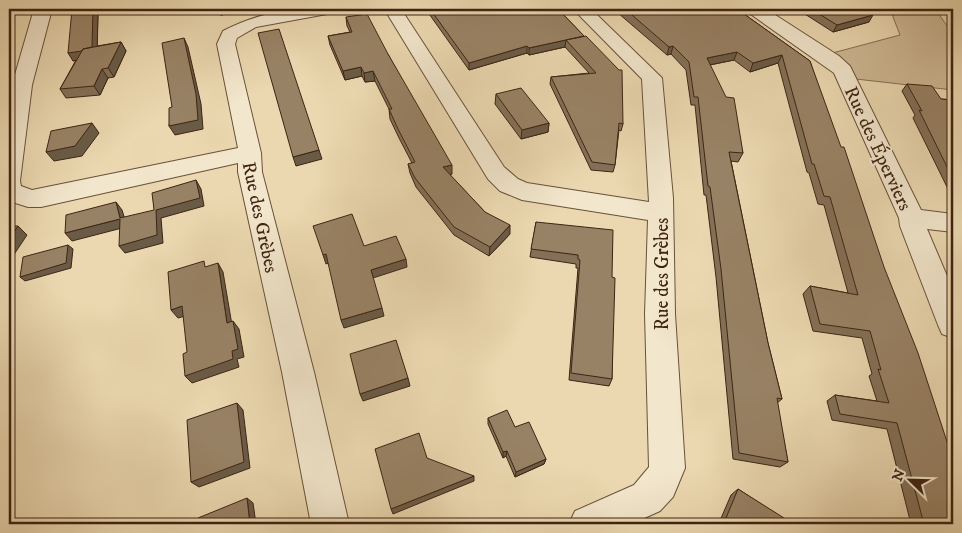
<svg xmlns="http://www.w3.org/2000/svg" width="962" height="533" font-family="'IM FELL DW Pica',serif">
<rect width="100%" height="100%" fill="#ebd8b0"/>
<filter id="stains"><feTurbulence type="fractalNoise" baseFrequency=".004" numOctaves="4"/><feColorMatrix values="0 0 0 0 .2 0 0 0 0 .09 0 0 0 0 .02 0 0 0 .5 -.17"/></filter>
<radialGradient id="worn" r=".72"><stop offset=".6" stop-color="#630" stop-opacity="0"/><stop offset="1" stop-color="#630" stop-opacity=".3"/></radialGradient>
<!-- green -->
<path fill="#ceb995" stroke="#866e54" d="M890 9H935L953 34V90L847 78 825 55 900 35Z"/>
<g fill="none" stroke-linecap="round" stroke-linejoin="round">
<defs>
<path id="minor" d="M34 9H52L32 85 20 181 21 186 32 190 238 148 217 44 223 31C257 13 297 6 336 9L333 13 327 14 256 27 237 38 235 44 261 153 262 172 314 372 349 524H311L282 372 238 172V163L41 207H28L9 201V105L12 85Z
M382 9H401L504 167 518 179 527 183 649 202 642 79 573 9H591L662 78 673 198 675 314 685 468 673 497 660 511 631 524H569L575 511 634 485 649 467 645 314 648 220 522 200 500 191 488 179 388 15Z
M747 9H766L839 56 850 66 921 210 953 214V232L927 229 953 290V338L942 334 938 325 900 226 899 218 834 73 749 13Z"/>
</defs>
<!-- minor casing -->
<use href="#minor" stroke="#69513a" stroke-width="2"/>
<!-- minor -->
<use href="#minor" fill="#f2e6cc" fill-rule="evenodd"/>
</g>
<!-- wall -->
<path fill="#837057" stroke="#3e2413" d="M72 9H108L107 13 98 14 97 46 121 42 126 51 114 77 108 78 100 95 66 98 60 89 76 60 73 61Z
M203 9H253L221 15Z
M427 9H558L584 36 623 124 621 131 619 130 615 165 613 172 591 170 550 84 551 77 589 73 565 47 529 55 527 53 469 70 427 11Z
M619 9H737L810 61 953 524H911L887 429 832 420 827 401 835 395 877 401 869 376 872 374 862 338 813 331 803 294 810 286 848 293 824 205 818 204 809 173 807 172 778 63 750 72 734 60 710 65 743 153 738 162 731 161 768 343 782 399 777 403 788 462 780 467 733 459 716 277 706 195H704L695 105H691L686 70 671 54 667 55 618 13Z
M797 9H867L864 10 869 22 833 32Z
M346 17 388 54 452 174 450 175 485 212 510 234 489 256 454 235 416 187 410 173 408 164 412 163 399 138 390 119 389 109 375 81 365 82 362 76 345 80 330 45 328 36 350 32 347 26Z
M907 84 941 99 953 100V191H949L913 118 915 115 902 91Z
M496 94 549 123 548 132 521 139 495 104Z
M536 222 612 277V379L609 386 569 380 578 268H576V264L530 257Z
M488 418 546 459 544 464 515 477 506 456 503 458 488 424Z
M738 489 792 524H721L719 523 731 495Z"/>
<!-- shaded-wall -->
<path fill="#6a5b47" stroke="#3e2413" d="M9 9H13L9 19Z
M93 9H108L107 13 98 14 97 56 73 61 68 53Z
M218 9H253L221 15Z
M873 15 869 22 833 32 837 25Z
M584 36 566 40 565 47 529 55V48Z
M184 38 188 47 201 104 203 129 175 135 169 126Z
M121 42 126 51 114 77 108 68Z
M527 46V53L469 70V63Z
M673 46 671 54 667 55 669 47Z
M737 52 734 60 704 66 707 58Z
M782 55 778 63 750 72 753 63Z
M361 67 362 76 345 80 343 71Z
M102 69 108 78 100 95 94 86Z
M373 71 375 81 365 82 364 73Z
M92 123 99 133 82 156 54 161 46 152Z
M549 123 548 132 521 139 522 130Z
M319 150 322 159 296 166 293 157Z
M452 165V174L444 177 443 167Z
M196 180 201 189 204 206 161 218 163 243 125 253 119 246 156 210Z
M116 202 122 210 127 226 120 218Z
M120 219 126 227 72 241 65 233Z
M510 225V234L489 256 490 247Z
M18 226 27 235 9 262V239Z
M68 245 73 249 71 268 25 281 20 277Z
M326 254 329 263 326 264 323 255Z
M406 259 407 267 373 278 371 270Z
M218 263 223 272 233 331 227 323Z
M182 306 189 315 178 318 171 310Z
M382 308 384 316 344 328 341 320Z
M233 321 239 329 244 357 237 359 239 367 192 383 185 376 232 351Z
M408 378 410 386 363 401 360 394Z
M237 403 243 410 250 468 199 487 191 482Z
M507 451 506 456 503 458V452Z
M546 459 544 464 515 477 516 472Z
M474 476V481L393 514 391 509Z
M247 498 253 503 256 524H250Z"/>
<!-- building -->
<path fill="#988265" stroke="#3e2413" d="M72 9H93L92 47 83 49 82 51 68 53Z
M430 9H558L584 36 529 48 527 46 469 63Z
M625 9H737L810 61 841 147H844L884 267 918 353 953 460V524H924L897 423 840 414 835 395 889 403 878 369 881 370 870 331 820 324 810 286 858 295 830 197 824 196 814 164H812L782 55 753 63 737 52 707 58 726 97 734 98 743 153 729 152 768 343 782 399 777 398 788 462 739 453 721 269 710 187 708 186 698 97H694L689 62 673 46 669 47Z
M811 9H861L873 15 837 25Z
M367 14 388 54 452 165 443 167 485 212 510 225 490 247 454 227 415 178 408 164 415 162 398 129 389 109H392L373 71 364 73 361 67 343 71 328 36 352 32 346 17Z
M279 29 319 150 293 157 258 33Z
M586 36 619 70H622L623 124 619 123 615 165 592 162 551 77 596 73 566 40Z
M184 38 196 94 198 120 169 126V108L172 107 162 43Z
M121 42 108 68 102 69 94 86 60 89 83 49Z
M907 84 932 86 941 99 953 100V179L919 110 922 111Z
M521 88 549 123 522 130 496 94Z
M92 123 75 146 46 152 51 131Z
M196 180 200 198 156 210 157 235 119 246 120 219 65 233 66 215 116 202 120 218 154 210 152 193Z
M352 214 364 246 396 236 406 259 371 270 382 308 341 320 326 254 323 255 313 226Z
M536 222 613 230 612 277 615 278 612 379 571 373 580 260 578 259V255L531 249Z
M9 226H18L9 239Z
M68 245 66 263 20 277 23 257Z
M204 261 205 267 218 263 227 323 233 321 238 349 232 351 233 359 185 376 183 354 187 352 182 306 171 310 168 272Z
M396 340 408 378 360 394 350 354Z
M237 403 244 462 191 482 187 420Z
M507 410 515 427 529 422 546 459 516 472 507 451 503 452 488 418Z
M419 433 427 458 474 476 391 509 375 449Z
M738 489 792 523V524H736L726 518Z
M247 498 250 524H199L198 518Z"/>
<g text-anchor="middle" stroke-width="4" stroke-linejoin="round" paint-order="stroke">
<!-- street labels -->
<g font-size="19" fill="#3e2413" stroke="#f2e6cc">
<text transform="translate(879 148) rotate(65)" y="7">Rue des Éperviers</text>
<text transform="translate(261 217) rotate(78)" y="7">Rue des Grèbes</text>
<text transform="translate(661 274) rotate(-90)" y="7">Rue des Grèbes</text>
</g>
</g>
<!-- margin -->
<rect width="962" height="533" fill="none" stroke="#ebd8b0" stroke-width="30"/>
<rect x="10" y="10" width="942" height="513" fill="none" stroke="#3e2413" stroke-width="2.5"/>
<rect x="15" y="15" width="932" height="503" fill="none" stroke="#3e2413"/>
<!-- north arrow -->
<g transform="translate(910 480) rotate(293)" stroke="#f2e6cc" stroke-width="4" paint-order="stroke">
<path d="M0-4L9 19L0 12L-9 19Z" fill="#3e2413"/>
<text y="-8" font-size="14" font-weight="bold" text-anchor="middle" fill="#3e2413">N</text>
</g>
<rect width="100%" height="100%" filter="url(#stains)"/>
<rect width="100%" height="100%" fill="url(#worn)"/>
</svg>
